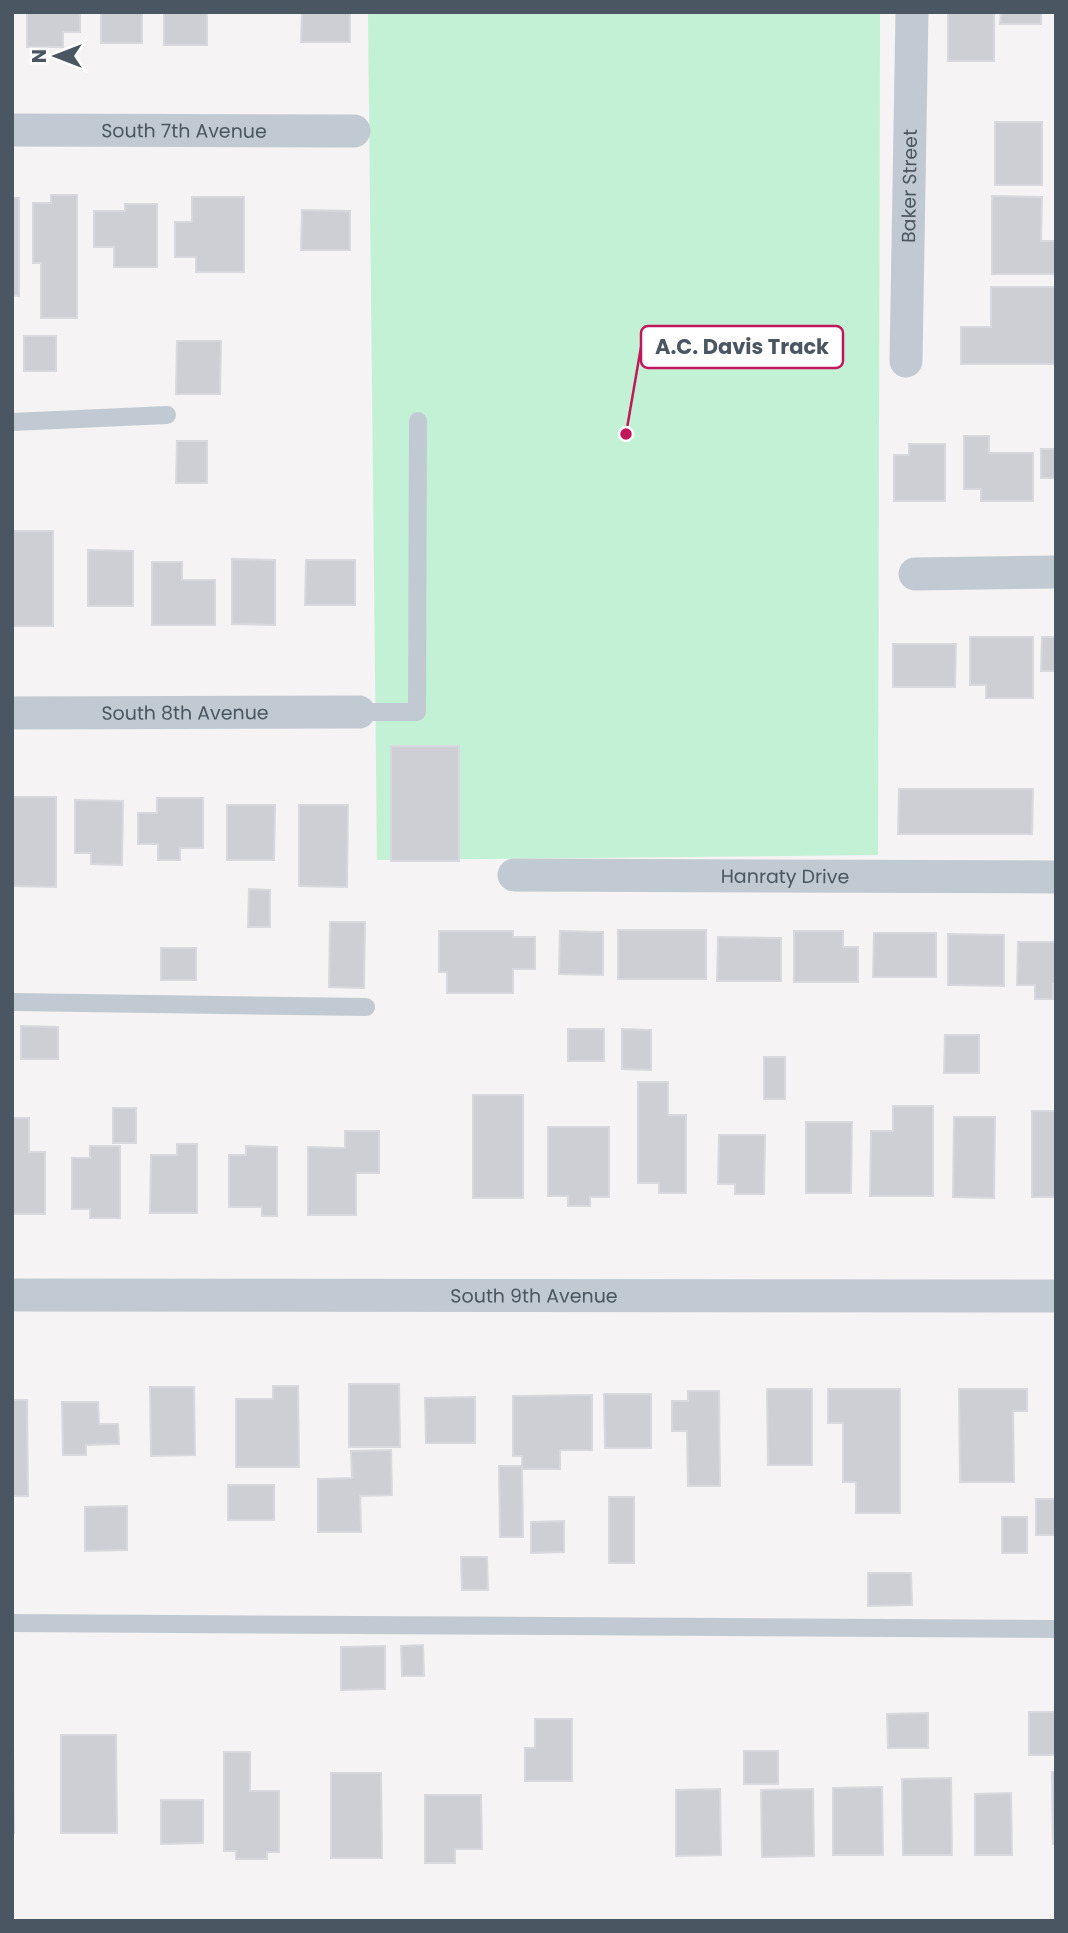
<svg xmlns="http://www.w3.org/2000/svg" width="1068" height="1933" font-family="Poppins,sans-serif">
<rect width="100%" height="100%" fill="#f5f3f3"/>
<!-- green -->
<path fill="#c3f1d5" d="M368 12H880L878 855 377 860Z"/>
<!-- building -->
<path fill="#cdcfd5" stroke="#d7d9de" stroke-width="2" d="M27 12H80V32H63V47H27Z
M101 12H142V43H101Z
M164 12H207V45H164Z
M302 12H350V42H301Z
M948 12H994V61H948Z
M1001 12H1041V24H1000Z
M995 122H1042V185H995Z
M51 195H77V318H41V263H33V203H51Z
M992 196 1042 197 1041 241H1056V274H992Z
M192 197H244V272H196V257H175V222H192Z
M12 198H19V296L12 295Z
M125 204H157V267H114V247H94V211H125Z
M302 210 350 211V250H301Z
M991 287H1056V364H961V327H991Z
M24 336H56V371H24Z
M177 341H221L220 394H176Z
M964 436H989V453H1033V501H981V489H964Z
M177 441H207V483H176Z
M909 444H945V501H894V455H909Z
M1041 449H1056V478H1041Z
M12 531H53V626H12Z
M88 550 133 551V606H88Z
M232 559 275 560V625L232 624Z
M306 560H355V605H305Z
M152 562H182V580H215V625H152Z
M970 637H1033V698H986V685H970Z
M1042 637H1056V671H1041Z
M893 644H956L955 687H893Z
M391 746H459V861H391Z
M899 789H1033L1032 834H898Z
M12 797H56V887L12 886Z
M157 798H203V848H180V860H158V844H138V813H157Z
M75 800 123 801 122 865 91 864V853H75Z
M227 805H275L274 860H227Z
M299 805H348L347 887 299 886Z
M249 889 270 890V927H248Z
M330 922H365L364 988 329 987Z
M618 930H706V979H618Z
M439 931H513V937H535V969H513V993H447V972H439Z
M560 931 603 932V975L559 974Z
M794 931H843V947H858V982H794Z
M874 933H936V977H873Z
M948 934 1004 935V986L948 985Z
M718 937 781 938V981H717Z
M1018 942H1056V984H1053V999H1035V985H1017Z
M161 948H196V980H161Z
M21 1026 58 1027V1059H21Z
M568 1029H604V1061H568Z
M622 1029 651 1030V1070L622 1069Z
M945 1035H979V1073H944Z
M764 1057H785V1099H764Z
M638 1082H668V1115H686V1193H659V1183H638Z
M473 1095H523V1198H473Z
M893 1106H933V1196H870L871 1131H893Z
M113 1108H136V1143H113Z
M1032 1111H1056V1197H1032Z
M954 1117H995L994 1198 953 1197Z
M12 1118H29V1152H45V1214H12Z
M806 1122H852L851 1193H806Z
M548 1127H609V1197H590V1206H568V1196H548Z
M345 1131H379V1173H356V1215H308V1147L345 1148Z
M719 1135H765L764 1194H735V1184H718Z
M177 1144H197V1213H150L151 1155H177Z
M90 1146H120V1218H90V1209H72V1158H90Z
M246 1146 277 1147V1216H262V1207H229V1155H246Z
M349 1384H399L400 1447H349Z
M273 1386H298L299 1467H236V1399H273Z
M150 1387H194L195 1455 151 1456Z
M767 1389H812V1465H768Z
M828 1389H900V1513H856V1482H843V1423H828Z
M959 1389H1027V1411H1013L1014 1482H960Z
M688 1391H719L720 1486H688L687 1431H672V1401H688Z
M604 1394H651V1448H605Z
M592 1395V1450H560V1469H522V1456H513V1396Z
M475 1397V1443H426L425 1398Z
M12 1400H27L28 1496H12Z
M62 1402H98L99 1424H118L119 1444 86 1445V1455H63Z
M391 1450 392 1495 360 1496 361 1532H318V1479L352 1478 351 1451Z
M499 1466H522L523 1537H500Z
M228 1485H274V1520H228Z
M609 1497H634V1563H609Z
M1036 1499H1056V1535H1036Z
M127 1506V1550L85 1551V1507Z
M1002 1517H1027V1553H1002Z
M564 1521V1552L531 1553V1522Z
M461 1557H487L488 1590H462Z
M868 1573H911L912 1605 868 1606Z
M423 1645 424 1676H402L401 1646Z
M385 1646V1689L341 1690V1647Z
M1029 1712H1056V1755H1029Z
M928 1713V1748H888L887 1714Z
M535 1719H572V1781H525V1748H535Z
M61 1735H116L117 1833H61Z
M12 1744H13L14 1833H12Z
M744 1751H778V1784H744Z
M224 1752H250V1791H279V1852H267V1859H236V1851H224Z
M1052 1772H1056V1844H1053Z
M331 1773H381L382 1858H331Z
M951 1778 952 1855H903L902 1779Z
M882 1787 883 1855H833V1788Z
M720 1789 721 1855 676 1856V1790Z
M813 1789 814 1856 762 1857 761 1790Z
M1011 1793 1012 1855H975V1794Z
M425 1795H481L482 1849H455V1863H425Z
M161 1800H203V1843L161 1844Z"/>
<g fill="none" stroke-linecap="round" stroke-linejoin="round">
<!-- lane -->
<path stroke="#c1cad2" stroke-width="18" d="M12 422 167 415
M359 712H417L418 421
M12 1002 366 1007
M12 1623 1056 1629"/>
<!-- street -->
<g stroke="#c1cad2" stroke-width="33">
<path id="s1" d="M12 130 354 131"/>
<path id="s2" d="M906 361 912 12"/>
<path d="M915 574 1056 572"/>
<path id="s3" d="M12 713 359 712"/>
<path id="s4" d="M514 875 1056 877"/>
<path id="s5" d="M12 1295 1056 1296"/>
</g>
</g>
<g text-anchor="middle" stroke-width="5" stroke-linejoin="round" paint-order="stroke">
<!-- street labels -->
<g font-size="19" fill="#4a5661" stroke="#fff">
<text dy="7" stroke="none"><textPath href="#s1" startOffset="172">South 7th Avenue</textPath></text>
<text dy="7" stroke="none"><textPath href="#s2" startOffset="175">Baker Street</textPath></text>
<text dy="7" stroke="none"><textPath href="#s3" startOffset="173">South 8th Avenue</textPath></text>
<text dy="7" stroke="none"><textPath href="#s4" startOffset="271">Hanraty Drive</textPath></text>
<text dy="7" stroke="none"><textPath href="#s5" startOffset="522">South 9th Avenue</textPath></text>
</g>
</g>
<!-- callouts -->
<path fill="none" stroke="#c2185b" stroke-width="2.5" d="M626 434L641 347"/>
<circle fill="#c2185b" stroke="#fff" stroke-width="2.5" cx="626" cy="434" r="7"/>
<rect fill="#fff" stroke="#c2185b" stroke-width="2.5" x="641" y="326" width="202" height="42" rx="7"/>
<g font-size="21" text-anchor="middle" font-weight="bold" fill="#4a5661">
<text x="742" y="354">A.C. Davis Track</text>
</g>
<!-- border -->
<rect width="1068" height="1933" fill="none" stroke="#4a5661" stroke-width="28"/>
<!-- north arrow -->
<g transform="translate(56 56) rotate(270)" stroke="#ffffff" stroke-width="5" paint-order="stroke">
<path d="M0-5L12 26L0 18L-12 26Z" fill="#4a5661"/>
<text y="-10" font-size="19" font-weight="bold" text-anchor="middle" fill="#4a5661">N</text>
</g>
</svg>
